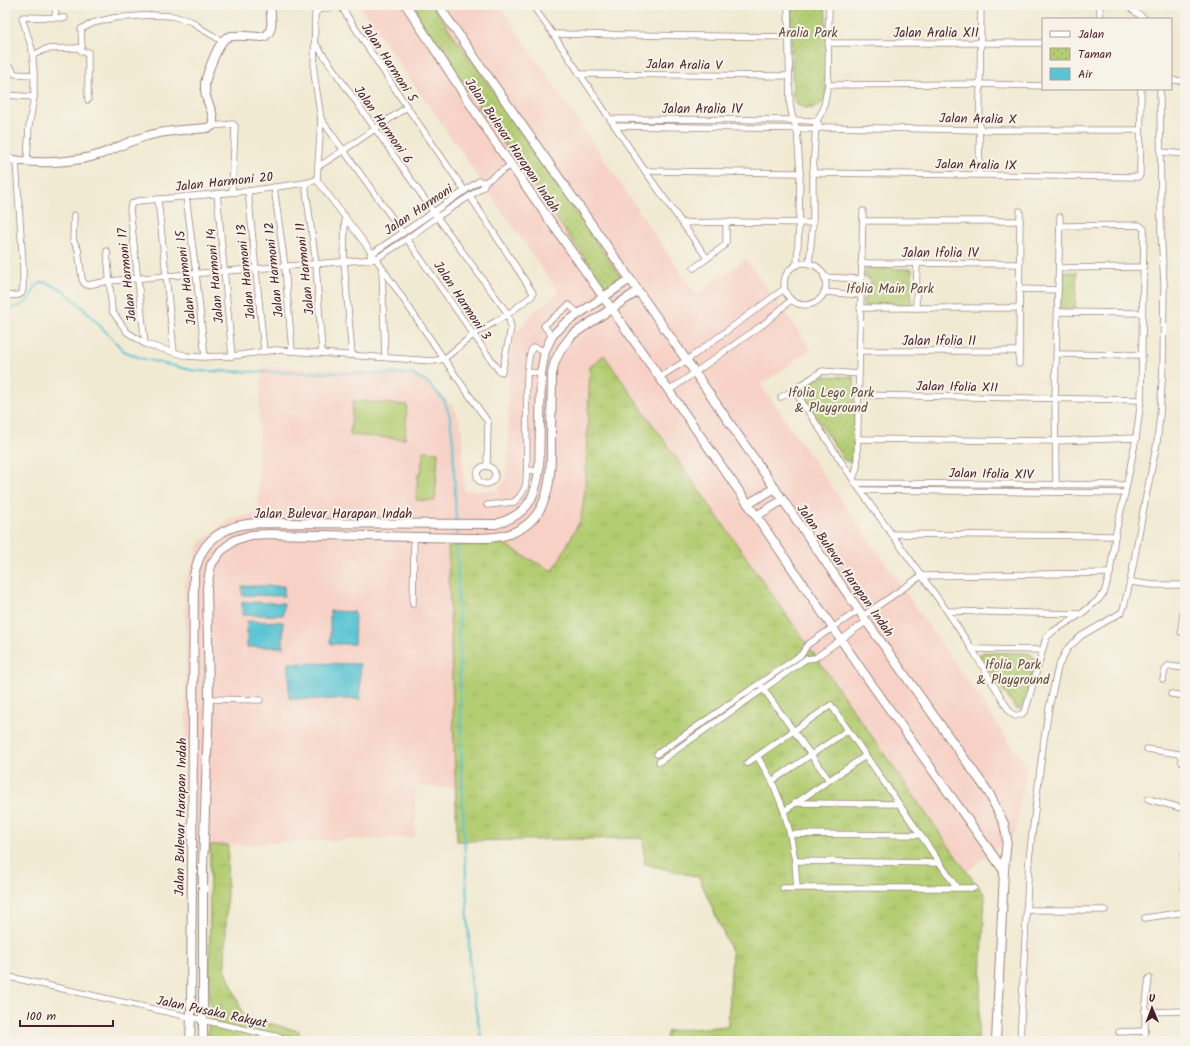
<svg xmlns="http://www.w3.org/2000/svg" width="1190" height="1046" font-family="Kalam,sans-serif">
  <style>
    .built { fill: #f7d1c6 }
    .grass { fill: url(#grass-tufts); stroke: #7e764e }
    .park { fill: url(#park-dots); stroke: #7e764e }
    .pitch { fill: #b3cd72; stroke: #7e764e }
    .water { fill: #59c5d3; stroke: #52727f }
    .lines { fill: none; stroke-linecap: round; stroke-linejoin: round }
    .stream { stroke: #59c5d3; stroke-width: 2 }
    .street-casing { stroke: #9e847f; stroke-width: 7 }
    .secondary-casing { stroke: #9e847f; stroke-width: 10 }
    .primary-casing { stroke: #9e847f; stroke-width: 10 }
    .street { stroke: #fff; stroke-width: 5.5 }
    .secondary { stroke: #fff; stroke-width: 8 }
    .primary { stroke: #fff; stroke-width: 9 }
    .labels { text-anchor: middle; stroke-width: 4; stroke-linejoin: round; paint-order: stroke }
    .park-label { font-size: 13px; fill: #644a3d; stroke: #f7f3e8 }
    .street-label { font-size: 13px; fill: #4a1f2b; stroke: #f7f3e8 }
  </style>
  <defs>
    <pattern id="grass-tufts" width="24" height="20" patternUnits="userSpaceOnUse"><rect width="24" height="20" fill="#b3cd72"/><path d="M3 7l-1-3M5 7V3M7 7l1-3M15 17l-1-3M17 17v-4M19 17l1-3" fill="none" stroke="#9bb063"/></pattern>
    <pattern id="park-dots" width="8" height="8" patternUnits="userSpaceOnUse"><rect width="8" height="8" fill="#b3cd72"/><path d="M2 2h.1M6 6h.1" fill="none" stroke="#9bb063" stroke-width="1.8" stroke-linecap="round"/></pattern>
  </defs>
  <rect width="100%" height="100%" fill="#f7f3e8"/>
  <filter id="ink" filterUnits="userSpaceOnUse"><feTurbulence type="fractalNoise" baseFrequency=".025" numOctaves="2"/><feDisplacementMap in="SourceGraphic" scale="8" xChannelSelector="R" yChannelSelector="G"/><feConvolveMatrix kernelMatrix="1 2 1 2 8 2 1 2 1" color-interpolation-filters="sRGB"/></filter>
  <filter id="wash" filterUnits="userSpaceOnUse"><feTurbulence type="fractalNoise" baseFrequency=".012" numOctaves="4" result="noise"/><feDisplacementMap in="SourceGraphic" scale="16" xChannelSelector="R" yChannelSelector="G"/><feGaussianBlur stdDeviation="0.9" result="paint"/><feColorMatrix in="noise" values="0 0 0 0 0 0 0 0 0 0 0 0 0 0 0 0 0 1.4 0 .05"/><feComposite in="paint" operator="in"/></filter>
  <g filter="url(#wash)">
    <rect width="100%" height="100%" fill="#f1ead3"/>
    <polygon class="built" points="359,5 499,5 696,295 746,259 811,349 761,385 1027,767 1016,832 967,872 604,355 581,519 553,572 527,558 448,546 455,788 416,786 415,837 228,845 187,845 185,585 200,543 228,520 259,513 259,411 262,368 283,367 364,371 421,378 454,407 462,427 464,491 498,490 506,477 508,462 509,361 515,334 535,311 559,293"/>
    <g class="grass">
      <polygon points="604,355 967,872 985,895 978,1041 665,1041 668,1031 728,1026 732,953 699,877 645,864 643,838 457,841 448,546 498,540 527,558 553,571 581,519 585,490 590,367"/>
      <polygon points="210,845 228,845 225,968 244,1017 299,1031 298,1041 207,1041 209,1017"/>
    </g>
    <g class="park">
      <polygon points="410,5 432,5 484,78 621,277 620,280 606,288 521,169"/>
      <path d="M795,5H822L826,12V92C823,109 810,112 796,104L793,96L790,10Z"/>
      <path d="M866,268L912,269L911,307H863V299C871,293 872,288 870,279L865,277Z"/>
      <polygon points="1061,272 1077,272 1075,310 1060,309"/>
      <polygon points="819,376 854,377 855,430 853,460 850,462 844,460 798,390"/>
      <polygon points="984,652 1029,653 1035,658 1035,663 1024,703 1020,709 1016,709 980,657 980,654"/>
    </g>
    <g class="pitch">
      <polygon points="353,401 407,405 405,439 350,435"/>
      <polygon points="423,451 438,452 435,501 416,500 418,473 421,473"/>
    </g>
    <g class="water">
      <polygon points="242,586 284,586 284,596 242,595"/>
      <polygon points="242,602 284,603 283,615 242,615"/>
      <polygon points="330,611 355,612 354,644 330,644"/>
      <polygon points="247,621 283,622 283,647 247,647"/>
      <polygon points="289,663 360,664 360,699 289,699"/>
    </g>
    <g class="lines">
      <g class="stream">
        <polyline points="5,311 19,306 28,301 36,286 43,282 47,283 63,290 83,308 124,351 140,358 195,371 411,374 427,382 444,400 450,417 453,441 456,521"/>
        <polyline points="456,526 457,535"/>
        <polyline points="457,540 462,789 471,985 482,1041"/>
      </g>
    </g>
  </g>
  <g filter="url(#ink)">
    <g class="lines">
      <defs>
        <g id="street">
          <polyline points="532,5 553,34 645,171 707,258"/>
          <polyline points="788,5 790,105 793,120 797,128 800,173 799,223 797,265"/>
          <polyline points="1100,5 1100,19"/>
          <polyline points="1126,5 1145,19"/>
          <polyline points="55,17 56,5"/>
          <polyline points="553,34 789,37"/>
          <polyline points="315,43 437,217 508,314 511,328 502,372 499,371 407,239"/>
          <polyline points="828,43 1043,43"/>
          <polyline points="79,48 82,52 88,52 88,100"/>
          <polyline points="33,55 46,49 76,48 82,47 81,29 93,23 113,18 152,15 172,16 193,22 200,28 222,41"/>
          <polyline points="5,65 11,68 15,74 33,75"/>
          <polyline points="579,74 789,76"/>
          <polyline points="1171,80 1185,81"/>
          <polyline points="828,85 979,84 1043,86"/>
          <polyline points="5,95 34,97"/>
          <polyline points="321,119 403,233"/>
          <polyline points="610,119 793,120 812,121 819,124"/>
          <polyline points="212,126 233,124 235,126"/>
          <polyline points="615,126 816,129 827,127 979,130 1140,130"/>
          <polyline points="1161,152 1185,154"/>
          <polyline points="27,162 29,126 34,97 34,72 32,49 22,18 23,17 65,18"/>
          <path d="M319,166C349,148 377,127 407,107"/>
          <polyline points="645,171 800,173"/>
          <polyline points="813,173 1138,177 1140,175 1141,89"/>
          <polyline points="979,175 981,5"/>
          <polyline points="317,180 321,119 314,73 315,14 318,10 336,6 342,8 407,107 465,191"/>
          <polyline points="317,180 372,253 444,359 488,422 487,466"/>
          <polyline points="305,183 316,264 322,353"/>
          <polyline points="274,187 285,267 292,351"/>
          <polyline points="232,191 235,129"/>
          <polyline points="248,191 264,351"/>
          <polyline points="217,193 232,356"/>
          <polyline points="186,196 196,273 205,357"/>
          <polyline points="158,199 174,352"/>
          <polyline points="74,215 73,240 78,249 82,279 84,283 87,285 109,281 166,276 376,259"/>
          <polyline points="345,216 344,261 352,355"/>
          <polyline points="863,221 1020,221"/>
          <polyline points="683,223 726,222 813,223"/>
          <polyline points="107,251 112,311 127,332 145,344 187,356 200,357 232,356 275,350 433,361 444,359 473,335 508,314 532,296 533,293 470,196"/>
          <polyline points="370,255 479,181 485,182"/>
          <polyline points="376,259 407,239 437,217 470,196 483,187 485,182 511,165"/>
          <polyline points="861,263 1019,264"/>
          <circle cx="805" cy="284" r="21"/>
          <polyline points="809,264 813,223 813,173 816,122 823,110 828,85 829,5"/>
          <polyline points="694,268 724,246 726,242 726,222"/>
          <polyline points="1059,268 1143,267"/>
          <polyline points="382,269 385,357"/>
          <polyline points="824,277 861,279"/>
          <polyline points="1019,289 1058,290"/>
          <polyline points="824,292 861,295"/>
          <polyline points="5,296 19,295 22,293 23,289 23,265 16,161"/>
          <polyline points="860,308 1019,308"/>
          <polyline points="916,308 917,263"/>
          <polyline points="1058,312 1142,313"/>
          <polyline points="552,336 544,326 546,324 569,305 578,313"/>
          <path d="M145,344L130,209C130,204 133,202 138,201L248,191L305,183L317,180"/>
          <polyline points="859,351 1019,351"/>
          <polyline points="1057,354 1142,355"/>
          <polyline points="1019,364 1020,211"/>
          <polyline points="527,372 541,373"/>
          <polyline points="859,374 863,211"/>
          <polyline points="660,377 687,360 784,289"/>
          <polyline points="670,390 765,323 791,300"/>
          <polyline points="794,390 860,490 947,611 972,649 1010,712 1015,716 1022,714 1026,709 1046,638 1052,632 1081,614 1098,600 1104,593 1110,573 1115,536 1125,493 1136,438 1141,400 1144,229 1139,225 1060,226"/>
          <polyline points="859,395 1141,400"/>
          <polyline points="781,397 794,390 822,371 859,374 857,467 853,479"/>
          <polyline points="857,439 1056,441 1136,438"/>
          <circle cx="486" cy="475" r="9"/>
          <polyline points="527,470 539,471"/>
          <polyline points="855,483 1126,485"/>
          <polyline points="1056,485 1055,398 1060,217"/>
          <polyline points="860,490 1125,493"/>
          <path d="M487,505L514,502C519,498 523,492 525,487C531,465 520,355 534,347L545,351"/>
          <polyline points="892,534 1115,536"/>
          <polyline points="1130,582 1154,585 1185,585"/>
          <polyline points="413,604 414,537"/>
          <polyline points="947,611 1081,614"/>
          <polyline points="863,616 921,576 1110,573"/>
          <polyline points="1181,632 1183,611 1185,609"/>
          <polyline points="972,649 1042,650"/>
          <polyline points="1163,679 1165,670 1168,666 1185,668"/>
          <polyline points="762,687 829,780"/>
          <polyline points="1171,694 1185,696"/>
          <polyline points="209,699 260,700"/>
          <polyline points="1147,749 1179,754 1181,756 1182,762 1185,763"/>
          <polyline points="657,754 802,654 807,645 859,610"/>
          <polyline points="757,756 772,781 784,811 790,834 795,861 797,888"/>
          <polyline points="659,762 806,659 815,658 867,621"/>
          <polyline points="747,763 831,705 957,888"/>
          <polyline points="772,781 848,730"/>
          <polyline points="1148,799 1185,809"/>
          <polyline points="795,803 898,804"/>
          <polyline points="784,811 865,756"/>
          <polyline points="790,834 920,835"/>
          <polyline points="795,861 939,863"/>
          <polyline points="783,888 974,888"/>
          <polyline points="1026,910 1105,910"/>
          <polyline points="1145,918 1185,912"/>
          <polyline points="5,976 297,1041"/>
          <polyline points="1145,1012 1185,1011"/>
          <polyline points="1119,1032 1145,1031"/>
          <polyline points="1020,1041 1029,859 1043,746 1049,708 1058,667 1067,649 1081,636 1122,612 1124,606 1130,582 1145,501 1157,443 1160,414 1163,366 1164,285 1161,230 1160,89"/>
          <polyline points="1145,1041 1145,1012 1149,978"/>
        </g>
        <g id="secondary">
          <polyline points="406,5 495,142 748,504 863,672 1004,871"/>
          <polyline points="438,5 658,319 869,625 989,793 1004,824 1007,839 1004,871 996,1041"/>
          <path d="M5,158C32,165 75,163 101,154C117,148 131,140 147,136C166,130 187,130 207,128L212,126C216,115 208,106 206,96C205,92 205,87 205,83C207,74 219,39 228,37C237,34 253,37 263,37C275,33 271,16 270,5"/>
          <polyline points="748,504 775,488"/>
          <polyline points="756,516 783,500"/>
          <path d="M190,1041L191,1017L194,575C199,552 208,537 231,528C238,525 248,524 256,523L496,524C526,515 535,500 539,471L541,373L545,351L552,336L564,324L630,279"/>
          <path d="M203,1041V867L209,699L207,587L211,565L221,551L235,540L251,535L269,534L469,538C482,538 496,539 509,534C553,519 551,474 551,435C551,415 552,394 552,374L555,361L562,348L572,335L638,291"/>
        </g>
        <polyline id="primary" points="1185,855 1185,887"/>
      </defs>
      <use href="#street" class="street-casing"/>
      <use href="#secondary" class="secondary-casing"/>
      <use href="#primary" class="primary-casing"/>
      <use href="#street" class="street"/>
      <use href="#secondary" class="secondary"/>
      <use href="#primary" class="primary"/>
    </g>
  </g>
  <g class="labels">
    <g class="park-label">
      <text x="808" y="37">Aralia Park</text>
      <text x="890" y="293">Ifolia Main Park</text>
      <text x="831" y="397">Ifolia Lego Park<tspan x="831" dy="15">&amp; Playground</tspan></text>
      <text x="1013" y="669">Ifolia Park<tspan x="1013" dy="15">&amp; Playground</tspan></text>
    </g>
    <g class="street-label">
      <text x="936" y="37">Jalan Aralia XII</text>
      <text transform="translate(390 62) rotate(57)" y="5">Jalan Harmoni 5</text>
      <text transform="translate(684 64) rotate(1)" y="5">Jalan Aralia V</text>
      <text x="702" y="113">Jalan Aralia IV</text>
      <text transform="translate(978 118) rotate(1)" y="5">Jalan Aralia X</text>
      <text transform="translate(384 124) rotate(55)" y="5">Jalan Harmoni 6</text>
      <text transform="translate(513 145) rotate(56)" y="5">Jalan Bulevar Harapan Indah</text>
      <text transform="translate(976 164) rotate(1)" y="5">Jalan Aralia IX</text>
      <text transform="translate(224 181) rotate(-6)" y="5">Jalan Harmoni 20</text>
      <text transform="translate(418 209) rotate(-34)" y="5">Jalan Harmoni</text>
      <text x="940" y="257">Jalan Ifolia IV</text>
      <text transform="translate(304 269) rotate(-96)" y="5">Jalan Harmoni 11</text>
      <text transform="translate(273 270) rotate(-96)" y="5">Jalan Harmoni 12</text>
      <text transform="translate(245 272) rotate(-96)" y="5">Jalan Harmoni 13</text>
      <text transform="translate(126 275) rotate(-96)" y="5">Jalan Harmoni 17</text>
      <text transform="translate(214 276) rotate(-95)" y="5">Jalan Harmoni 14</text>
      <text transform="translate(185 278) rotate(-97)" y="5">Jalan Harmoni 15</text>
      <text transform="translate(463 300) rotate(56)" y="5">Jalan Harmoni 3</text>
      <text x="939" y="345">Jalan Ifolia II</text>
      <text transform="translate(957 386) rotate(1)" y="5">Jalan Ifolia XII</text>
      <text transform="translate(991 473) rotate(1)" y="5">Jalan Ifolia XIV</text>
      <text x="333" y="518">Jalan Bulevar Harapan Indah</text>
      <text transform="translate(846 570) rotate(55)" y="5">Jalan Bulevar Harapan Indah</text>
      <text transform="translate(180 817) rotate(-89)" y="5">Jalan Bulevar Harapan Indah</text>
      <text transform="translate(212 1011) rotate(12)" y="5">Jalan Pusaka Rakyat</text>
    </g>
  </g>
  <rect width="1190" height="1046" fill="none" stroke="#f7f3e8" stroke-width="20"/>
  <rect x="1042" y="18" width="130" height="72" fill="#f7f3e8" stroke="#b29e9c"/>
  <rect x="1050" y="31" width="20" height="6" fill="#ffffff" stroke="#b29e9c"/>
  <text x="1078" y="38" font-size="12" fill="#4a1f2b">Jalan</text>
  <rect x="1050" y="48" width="20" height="12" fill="url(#park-dots)" stroke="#b29e9c"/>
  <text x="1078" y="58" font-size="12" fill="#4a1f2b">Taman</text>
  <rect x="1050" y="68" width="20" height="12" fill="#59c5d3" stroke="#b29e9c"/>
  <text x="1078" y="78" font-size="12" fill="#4a1f2b">Air</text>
  <g transform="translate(1152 1008) rotate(359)" stroke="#f7f3e8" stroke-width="3" paint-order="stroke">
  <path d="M0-3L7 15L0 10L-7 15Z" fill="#4a1f2b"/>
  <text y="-6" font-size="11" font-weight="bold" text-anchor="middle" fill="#4a1f2b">U</text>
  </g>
  <path d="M20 1020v6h93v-6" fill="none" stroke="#4a1f2b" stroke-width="2"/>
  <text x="26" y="1020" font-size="12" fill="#4a1f2b" stroke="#f7f3e8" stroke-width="3" paint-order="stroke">100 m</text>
</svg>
